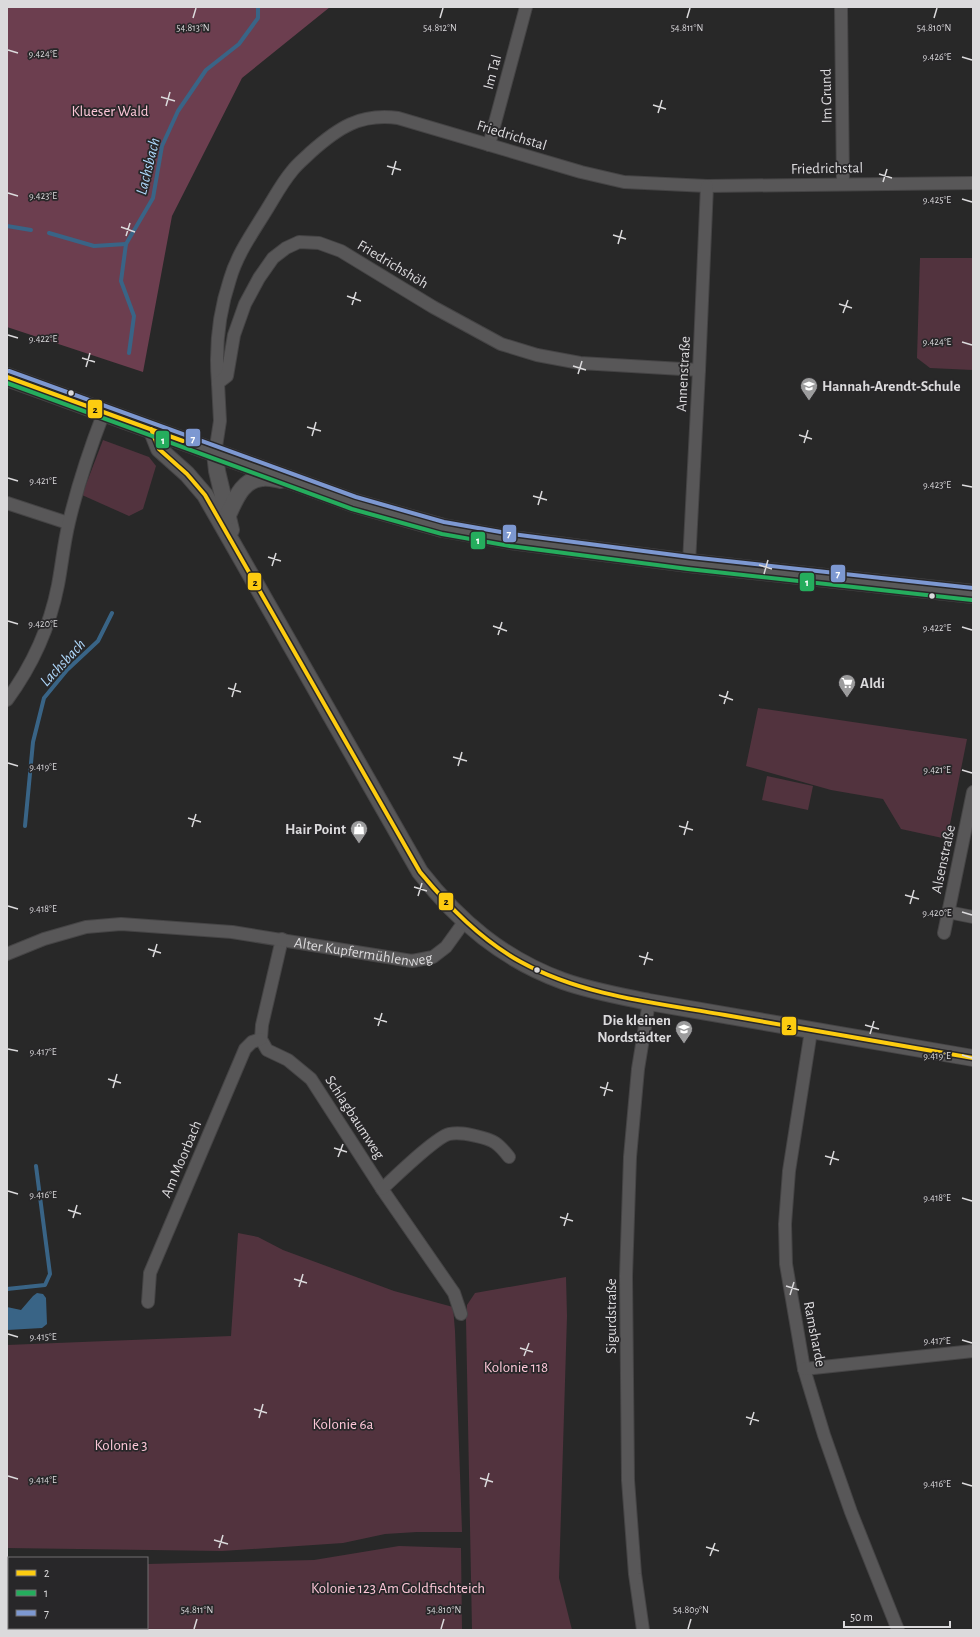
<svg xmlns="http://www.w3.org/2000/svg" width="980" height="1637" font-family="'Alegreya Sans',sans-serif">
  <style>
    .green { fill: #52333e }
    .forest { fill: #6c3e4f }
    .water { fill: #396486 }
    .lines { fill: none; stroke-linecap: round; stroke-linejoin: round }
    .stream { stroke: #396486; stroke-width: 4 }
    .minor-casing { stroke: #454445; stroke-width: 14 }
    .tertiary-casing { stroke: #454445; stroke-width: 18 }
    .secondary-casing { stroke: #454445; stroke-width: 20 }
    .minor { stroke: #585758; stroke-width: 12 }
    .tertiary { stroke: #585758; stroke-width: 16 }
    .secondary { stroke: #595959; stroke-width: 18 }
    .bus-1-casing { stroke: #282729; stroke-width: 7 }
    .bus-2-casing { stroke: #282729; stroke-width: 7 }
    .bus-3-casing { stroke: #282729; stroke-width: 7 }
    .bus-1 { stroke: #fdcc10; stroke-width: 4 }
    .bus-2 { stroke: #25ad5d; stroke-width: 4 }
    .bus-3 { stroke: #7d98d1; stroke-width: 4 }
    .ticks { fill: none; stroke: #dbdadc; stroke-width: 1.5 }
    .bus-dot { fill: #dbdadc; stroke: #282729; stroke-width: 1.5 }
    .labels { text-anchor: middle; stroke-width: 3.5; stroke-linejoin: round; paint-order: stroke }
    .street-label { font-size: 15px; fill: #dbdadc; stroke: #282729 }
    .park-label { font-size: 15px; fill: #fdc7d8; stroke: #282729 }
    .poi-label { font-size: 15px; font-weight: bold; fill: #dbdadc; stroke: #282729; text-anchor: start }
    .water-label { font-size: 16px; font-style: italic; fill: #aed8fb; stroke: #282729 }
    .ticks-label { font-size: 10px; text-anchor: middle; fill: #dbdadc; stroke: #282729; stroke-width: 3.5; stroke-linejoin: round; paint-order: stroke }
    .line-badge { stroke: #282729; stroke-width: 1.5 }
    .badge-label { font-size: 11px; text-anchor: middle; font-weight: bold; fill: #fff }
    .pale-badge-label { font-size: 11px; text-anchor: middle; font-weight: bold; fill: #111 }
  </style>
  <rect width="100%" height="100%" fill="#282828"/>
  <g class="green">
    <polygon points="920,258 973,258 973,370 930,368 917,358"/>
    <polygon points="103,440 149,457 156,466 143,509 129,516 82,495"/>
    <polygon points="758,708 967,739 947,839 901,829 883,799 831,790 746,766"/>
    <polygon points="767,776 813,786 808,810 762,800"/>
    <polygon points="238,1233 258,1237 283,1250 394,1291 453,1307 455,1331 462,1532 417,1532 385,1534 343,1543 222,1551 7,1548 7,1345 231,1336"/>
    <polygon points="566,1277 567,1316 559,1578 572,1630 472,1630 466,1319 467,1305 475,1293"/>
    <polygon points="399,1546 461,1548 462,1630 7,1630 7,1564 9,1564 9,1628 147,1628 147,1564 314,1560"/>
  </g>
  <polygon class="forest" points="7,7 330,7 242,78 172,216 143,372 7,327"/>
  <polygon class="water" points="37,1293 43,1294 46,1298 47,1324 42,1328 7,1330 7,1307 21,1310 33,1296"/>
  <g class="lines">
    <g class="stream">
      <polyline points="7,226 31,230"/>
      <polyline points="49,233 94,246 126,244"/>
      <polyline points="129,353 134,316 121,281 126,244 153,198 162,146 178,111 206,70 239,44 258,18 258,7"/>
      <polyline points="25,826 33,742 44,698 67,670 98,641 112,613"/>
      <polyline points="7,1289 45,1285 50,1274 36,1166"/>
    </g>
    <defs>
      <g id="minor">
        <polyline points="841,7 843,184"/>
        <polyline points="489,145 526,7"/>
        <path d="M218,383C215,348 219,312 230,279C237,255 251,235 264,214C273,200 281,184 292,171C297,164 305,158 311,152C338,128 360,113 398,118L581,172L624,182L707,186L973,183"/>
        <polyline points="215,453 220,421 218,383 227,376 234,335 245,304 259,278 273,258 286,248 299,242 319,243 341,251 433,307 501,344 537,355 580,363 699,370"/>
        <polyline points="7,503 68,523"/>
        <polyline points="689,563 699,370 707,186"/>
        <path d="M7,700C32,666 50,626 58,585C62,564 64,542 69,522C78,484 90,448 104,412"/>
        <polyline points="948,912 973,917"/>
        <polyline points="944,933 973,792"/>
        <polyline points="282,939 262,1025 261,1039 267,1050 288,1060 311,1079 382,1189 454,1293 461,1314"/>
        <path id="s1" d="M7,954L44,939L86,927L121,924L232,932L412,961L433,957L446,947L464,922"/>
        <polyline points="811,1031 789,1171 785,1224 786,1264 804,1369 824,1435 851,1512 898,1630"/>
        <path d="M382,1189C394,1178 436,1137 449,1134C459,1132 467,1134 476,1136C494,1140 498,1143 509,1157"/>
        <polyline points="148,1302 150,1273 245,1049 252,1042 261,1039"/>
        <polyline points="804,1369 973,1351"/>
        <polyline points="643,1630 635,1574 628,1480 626,1276 630,1157 638,1069 649,1002"/>
      </g>
      <g id="tertiary">
        <path d="M151,429L159,449L187,474L205,495L420,872C459,922 503,959 563,981C591,991 620,996 649,1002L973,1058"/>
        <polyline points="215,453 217,471 231,530"/>
        <path d="M227,517C235,501 241,480 262,478C268,477 275,479 281,480"/>
      </g>
      <polyline id="secondary" points="7,377 354,503 443,528 511,540 689,563 973,594"/>
    </defs>
    <use href="#minor" class="minor-casing"/>
    <use href="#tertiary" class="tertiary-casing"/>
    <use href="#secondary" class="secondary-casing"/>
    <use href="#minor" class="minor"/>
    <use href="#tertiary" class="tertiary"/>
    <use href="#secondary" class="secondary"/>
    <defs>
      <g id="bus-1">
        <polyline points="7,377 183,441"/>
        <path d="M151,429L159,449L187,474L205,495L420,872C449,907 481,940 521,962C583,996 657,1003 725,1015C808,1029 890,1044 973,1058"/>
      </g>
      <polyline id="bus-2" points="7,383 352,509 442,534 510,546 688,569 972,600"/>
      <polyline id="bus-3" points="9,371 356,497 444,522 512,534 690,557 973,588"/>
    </defs>
    <use href="#bus-1" class="bus-1-casing"/>
    <use href="#bus-2" class="bus-2-casing"/>
    <use href="#bus-3" class="bus-3-casing"/>
    <use href="#bus-1" class="bus-1"/>
    <use href="#bus-2" class="bus-2"/>
    <use href="#bus-3" class="bus-3"/>
  </g>
  <path class="ticks" d="M193,18L196,8M440,18L443,8M687,18L690,8M934,18L937,8M8,50L18,53M962,57L972,60M161,97L175,101M653,105L666,109M166,106L170,92M658,113L662,100M387,166L401,170M879,174L892,178M392,175L396,161M883,182L887,169M8,193L18,196M962,199L972,202M121,227L135,232M613,235L626,239M126,236L130,223M618,244L622,230M347,296L361,301M839,304L852,308M352,305L356,292M843,313L848,300M8,335L18,338M962,342L972,345M82,358L95,362M573,366L586,370M86,367L90,353M578,374L582,361M307,427L321,431M799,435L812,439M312,436L316,422M804,443L808,430M8,478L18,481M962,485L972,487M533,496L547,500M538,505L542,491M268,557L281,561M759,565L772,569M272,566L276,553M764,574L768,560M8,621L18,624M493,626L507,631M962,627L972,630M498,635L502,622M228,688L241,692M719,695L733,700M232,697L236,683M724,704L728,691M453,757L467,761M8,763L18,766M458,766L462,752M962,770L972,773M188,818L201,822M679,826L693,830M192,827L196,814M684,835L688,821M414,887L427,891M905,895L919,899M418,896L422,883M910,904L914,890M8,906L18,909M962,912L972,915M148,949L161,953M639,956L653,960M153,957L157,944M644,965L648,952M374,1018L387,1022M865,1025L879,1029M378,1026L382,1013M870,1034L874,1021M8,1049L18,1051M962,1055L972,1058M108,1079L121,1083M600,1087L613,1091M113,1088L117,1074M604,1096L608,1082M334,1148L347,1152M825,1156L839,1160M338,1157L343,1144M830,1165L834,1151M8,1191L18,1194M962,1198L972,1201M68,1210L81,1214M560,1217L573,1221M73,1218L77,1205M564,1226L568,1213M294,1279L307,1283M786,1286L799,1290M299,1287L303,1274M790,1295L794,1282M8,1334L18,1337M962,1340L972,1343M520,1348L533,1352M524,1356L529,1343M254,1409L267,1413M746,1417L759,1421M259,1418L263,1404M750,1425L754,1412M8,1476L18,1479M480,1478L493,1482M962,1483L972,1486M485,1487L489,1473M214,1540L228,1544M706,1547L719,1551M219,1548L223,1535M710,1556L715,1543M194,1629L197,1619M441,1629L444,1619M688,1629L691,1619"/>
  <defs>
    <symbol id="school-pin" viewBox="-11 -11 22 30"><path d="M0 17L-7.5 6A9.5 9.5 0 1 1 7.5 6Z" fill="#9c9c9d" stroke="#282729"/><path d="M0-5L7-2L0 1L-7-2ZM-4 1L0 2.5L4 1V4Q0 6-4 4Z" fill="#fff"/></symbol>
    <symbol id="supermarket-pin" viewBox="-11 -11 22 30"><path d="M0 17L-7.5 6A9.5 9.5 0 1 1 7.5 6Z" fill="#9c9c9d" stroke="#282729"/><path d="M-6-5.5h2.5l.6 2H6L4.5 2H-2.5L-4.4-4H-6ZM-1.5 3.2a1.3 1.3 0 1 0 .1 0ZM3 3.2a1.3 1.3 0 1 0 .1 0Z" fill="#fff"/></symbol>
    <symbol id="shop-pin" viewBox="-11 -11 22 30"><path d="M0 17L-7.5 6A9.5 9.5 0 1 1 7.5 6Z" fill="#9c9c9d" stroke="#282729"/><path d="M-5-2.5h2.3a2.7 3.5 0 0 1 5.4 0H5L5.5 6h-11ZM-1.5-2.5h3a1.5 2.3 0 0 0-3 0Z" fill="#fff"/></symbol>
  </defs>
  <g fill-rule="evenodd">
    <use href="#school-pin" x="799" y="376" width="20" height="27"/>
    <use href="#supermarket-pin" x="837" y="673" width="20" height="27"/>
    <use href="#shop-pin" x="349" y="819" width="20" height="27"/>
    <use href="#school-pin" x="674" y="1019" width="20" height="27"/>
  </g>
  <g class="bus-dot">
    <circle cx="71" cy="393" r="3.5"/>
    <circle cx="932" cy="596" r="3.5"/>
    <circle cx="537" cy="970" r="3.5"/>
  </g>
  <g class="labels">
    <g class="street-label">
      <text transform="translate(492 72) rotate(-75)" y="5">Im Tal</text>
      <text transform="translate(826 96) rotate(-91)" y="5">Im Grund</text>
      <text transform="translate(512 135) rotate(17)" y="5">Friedrichstal</text>
      <text transform="translate(827 168) rotate(-1)" y="5">Friedrichstal</text>
      <text transform="translate(393 264) rotate(31)" y="5">Friedrichshöh</text>
      <text transform="translate(683 374) rotate(-87)" y="5">Annenstraße</text>
      <text transform="translate(943 859) rotate(-78)" y="5">Alsenstraße</text>
      <text dy="5" stroke="none"><textPath href="#s1" startOffset="363">Alter Kupfermühlenweg</textPath></text>
      <text transform="translate(355 1117) rotate(57)" y="5">Schlagbaumweg</text>
      <text transform="translate(181 1159) rotate(-67)" y="5">Am Moorbach</text>
      <text transform="translate(611 1316) rotate(-90)" y="5">Sigurdstraße</text>
      <text transform="translate(815 1334) rotate(79)" y="5">Ramsharde</text>
    </g>
    <g class="park-label">
      <text x="110" y="116">Klueser Wald</text>
      <text x="516" y="1372">Kolonie 118</text>
      <text x="343" y="1429">Kolonie 6a</text>
      <text x="121" y="1450">Kolonie 3</text>
      <text x="398" y="1593">Kolonie 123 Am Goldfischteich</text>
    </g>
    <g class="poi-label">
      <text x="822" y="391">Hannah-Arendt-Schule</text>
      <text x="860" y="688">Aldi</text>
      <text x="346" y="834" text-anchor="end">Hair Point</text>
      <text x="671" y="1025" text-anchor="end">Die kleinen<tspan x="671" dy="17">Nordstädter</tspan></text>
    </g>
    <g class="water-label">
      <text transform="translate(147 166) rotate(-76)" y="6">Lachsbach</text>
      <text transform="translate(62 662) rotate(-47)" y="6">Lachsbach</text>
    </g>
  </g>
  <g class="ticks-label">
    <text x="193" y="31">54.813°N</text>
    <text x="440" y="31">54.812°N</text>
    <text x="687" y="31">54.811°N</text>
    <text x="934" y="31">54.810°N</text>
    <text x="43" y="57">9.424°E</text>
    <text x="937" y="60">9.426°E</text>
    <text x="43" y="199">9.423°E</text>
    <text x="937" y="203">9.425°E</text>
    <text x="43" y="342">9.422°E</text>
    <text x="937" y="345">9.424°E</text>
    <text x="43" y="484">9.421°E</text>
    <text x="937" y="488">9.423°E</text>
    <text x="43" y="627">9.420°E</text>
    <text x="937" y="631">9.422°E</text>
    <text x="43" y="770">9.419°E</text>
    <text x="937" y="773">9.421°E</text>
    <text x="43" y="912">9.418°E</text>
    <text x="937" y="916">9.420°E</text>
    <text x="43" y="1055">9.417°E</text>
    <text x="937" y="1059">9.419°E</text>
    <text x="43" y="1198">9.416°E</text>
    <text x="937" y="1201">9.418°E</text>
    <text x="43" y="1340">9.415°E</text>
    <text x="937" y="1344">9.417°E</text>
    <text x="43" y="1483">9.414°E</text>
    <text x="937" y="1487">9.416°E</text>
    <text x="197" y="1613">54.811°N</text>
    <text x="444" y="1613">54.810°N</text>
    <text x="691" y="1613">54.809°N</text>
  </g>
  <g class="line-badge">
    <rect x="87" y="399" width="16" height="20" rx="4" fill="#fdcc10"/>
    <rect x="185" y="428" width="16" height="19" rx="4" fill="#7d98d1"/>
    <rect x="155" y="430" width="15" height="19" rx="4" fill="#25ad5d"/>
    <rect x="502" y="524" width="15" height="19" rx="4" fill="#7d98d1"/>
    <rect x="470" y="531" width="16" height="19" rx="4" fill="#25ad5d"/>
    <rect x="830" y="564" width="16" height="19" rx="4" fill="#7d98d1"/>
    <rect x="247" y="572" width="15" height="19" rx="4" fill="#fdcc10"/>
    <rect x="799" y="572" width="16" height="20" rx="4" fill="#25ad5d"/>
    <rect x="438" y="892" width="16" height="19" rx="4" fill="#fdcc10"/>
    <rect x="781" y="1016" width="16" height="20" rx="4" fill="#fdcc10"/>
  </g>
  <g class="badge-label">
    <text x="193" y="442">7</text>
    <text x="163" y="444">1</text>
    <text x="509" y="537">7</text>
    <text x="478" y="544">1</text>
    <text x="838" y="577">7</text>
    <text x="807" y="586">1</text>
  </g>
  <g class="pale-badge-label">
    <text x="95" y="413">2</text>
    <text x="255" y="586">2</text>
    <text x="446" y="905">2</text>
    <text x="789" y="1030">2</text>
  </g>
  <rect width="980" height="1637" fill="none" stroke="#dbdadc" stroke-width="16"/>
  <rect x="8" y="1557" width="140" height="72" fill="#282729" stroke="#706f71"/>
  <rect x="16" y="1570" width="20" height="6" fill="#fdcc10" stroke="#706f71"/>
  <text x="44" y="1577" font-size="12" fill="#dbdadc">2</text>
  <rect x="16" y="1590" width="20" height="6" fill="#25ad5d" stroke="#706f71"/>
  <text x="44" y="1597" font-size="12" fill="#dbdadc">1</text>
  <rect x="16" y="1610" width="20" height="6" fill="#7d98d1" stroke="#706f71"/>
  <text x="44" y="1617" font-size="12" fill="#dbdadc">7</text>
  <path d="M844 1621v6h106v-6" fill="none" stroke="#dbdadc" stroke-width="2"/>
  <text x="850" y="1621" font-size="12" fill="#dbdadc" stroke="#282729" stroke-width="3" paint-order="stroke">50 m</text>
</svg>
